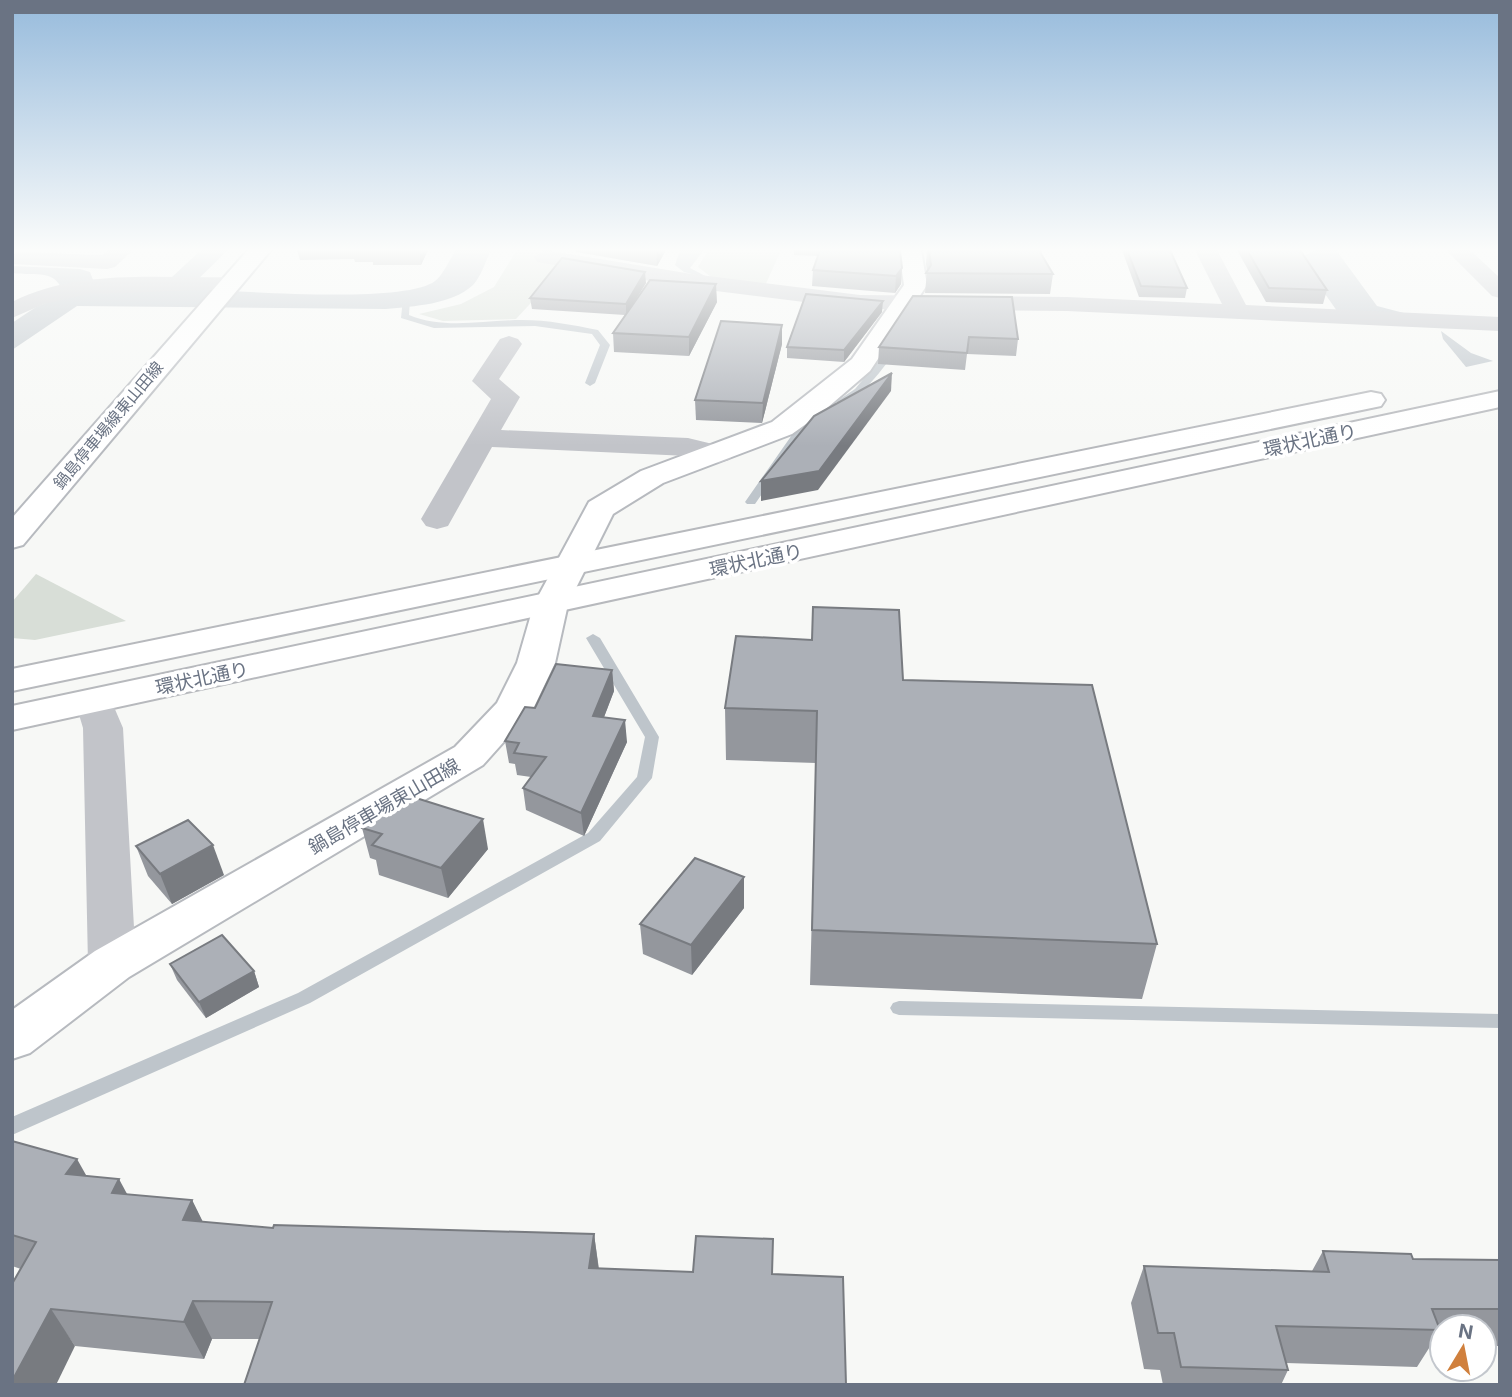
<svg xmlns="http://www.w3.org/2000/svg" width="1512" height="1397" font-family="Inter,'Noto Sans JP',sans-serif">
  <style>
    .green { fill: #d8ded7 }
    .water { fill: #bec5cb }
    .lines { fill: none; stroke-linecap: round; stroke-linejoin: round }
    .stream { fill: #bec5cb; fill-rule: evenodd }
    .secondary-casing { stroke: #b7babf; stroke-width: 4 }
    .trunk-casing { stroke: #b7b9bd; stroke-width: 4 }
    .minor { fill: #c2c4c9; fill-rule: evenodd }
    .secondary { fill: #fff; fill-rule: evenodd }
    .trunk { fill: #fff; fill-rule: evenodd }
    .wall { fill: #94979d }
    .shaded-wall { fill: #787b80 }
    .building { fill: #acb0b7; stroke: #787b80; stroke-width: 2 }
    .labels { text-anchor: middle; stroke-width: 7; stroke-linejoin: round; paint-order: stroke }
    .far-street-label { font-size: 16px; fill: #6a7383; stroke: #fff }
    .street-label { font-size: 19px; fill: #6a7383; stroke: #fff }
  </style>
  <rect width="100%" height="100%" fill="#f7f8f6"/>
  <g class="green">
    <polygon points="517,250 552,250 549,252 568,263 516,319 443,321 419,314 461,304 494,287"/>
    <polygon points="708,250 781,250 765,286 715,280 698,267"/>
    <polygon points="36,574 126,621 35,640 12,638 12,602"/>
  </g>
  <g class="water">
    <path d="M201,250H228L188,289C234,290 404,305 435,281C443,275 450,259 456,250H491C486,260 481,277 473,285C451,305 414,306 386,309L77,306L12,350V323L36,307L65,295C54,267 38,277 12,273V266L80,269L90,272L97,290L157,291Z"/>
    <polygon points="680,250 704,250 690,268 711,279 684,272 675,265"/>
    <polygon points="1315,250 1336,250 1377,306 1423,318 1337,311 1300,258"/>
    <polygon points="1441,331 1471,353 1493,361 1466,367 1443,339"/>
  </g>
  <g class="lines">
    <g class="stream">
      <path d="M403,298L410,300L409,315C445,330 484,320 522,320C548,320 573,325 598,330L610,345L595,383L590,386L585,383L600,345L592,334L535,326L434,328L401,318Z"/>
      <path d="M889,348L897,350C885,365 857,406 837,405V401L855,389Z"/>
      <polygon points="816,418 821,421 820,423 802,436 755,504 747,504 745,502 794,432"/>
      <polygon points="593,634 600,638 659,737 652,778 600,841 310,1003 12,1135 12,1117 298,993 588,833 637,777 645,737 586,638"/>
      <polygon points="899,1001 1500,1014 1500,1028 899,1015 893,1013 890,1008 893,1003"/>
    </g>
    <defs>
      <g id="secondary">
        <polygon points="248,250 271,250 23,545 12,548 12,518"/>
        <polygon points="899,250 921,250 927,285 870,371 820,414 792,434 663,483 613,514 568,604 555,663 533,709 483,765 129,977 30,1053 12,1059 12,1010 95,951 455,747 497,703 517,663 534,604 589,502 641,471 772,422 852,359 904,285"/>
      </g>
      <g id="trunk">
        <polygon points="1500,391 1500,407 12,730 12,706"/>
        <polygon points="1371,392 1381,394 1385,400 1381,406 12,691 12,669"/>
      </g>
    </defs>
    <use href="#secondary" class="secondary-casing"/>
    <use href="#trunk" class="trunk-casing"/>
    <g class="minor">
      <polygon points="108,250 133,250 115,267 107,269 12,264 12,254 20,252 102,255"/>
      <polygon points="545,250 692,274 860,295 1067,297 1222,304 1195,250 1217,250 1246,305 1500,317 1500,331 1067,311 860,309 692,288 537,262 534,257"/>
      <polygon points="1446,250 1470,250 1500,278 1500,298 1492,296"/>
      <path d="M230,277L241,284L238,289L89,294L44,304L12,318V302C79,268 158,279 230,277Z"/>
      <polygon points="509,336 518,339 522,344 499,379 520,397 501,430 688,438 729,448 734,454 729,460 719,463 688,456 492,447 448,526 437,529 426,526 421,519 491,399 472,381 500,339"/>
      <polygon points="94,689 108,693 123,728 136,964 129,977 112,983 95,977 88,964 83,728 75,701 80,693"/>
    </g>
    <use href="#secondary" class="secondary"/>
    <use href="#trunk" class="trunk"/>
  </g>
  <g class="wall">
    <polygon points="297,250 428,250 421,265 373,265 373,262 355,262 354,259 300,260"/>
    <polygon points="575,250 666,250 657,266 576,252"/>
    <polygon points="794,250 900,250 901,284 895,293 812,286 813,270 818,256 794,255"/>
    <polygon points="927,250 1042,250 1041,254 1053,274 1050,294 925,293 927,271 926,264"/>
    <polygon points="1122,250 1170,250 1187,288 1185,298 1139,297"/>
    <polygon points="1237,250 1300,250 1327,290 1323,304 1266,302"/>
    <polygon points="646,283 633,304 717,302 689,356 614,352 613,333 625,315 532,309 530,298"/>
    <polygon points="913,296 1018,339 1016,356 967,354 965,370 878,364 879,347"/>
    <polygon points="882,312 844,362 787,358 787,347"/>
    <polygon points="782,325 782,344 762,423 696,420 695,400"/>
    <polygon points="612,670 614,691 604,717 627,742 584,836 526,810 523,788 531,777 517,775 515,764 509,763 505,741 535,708"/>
    <polygon points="903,680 1157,944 1142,999 810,985 816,763 726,760 725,708"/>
    <polygon points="362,828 488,849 448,898 379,875 376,860 370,858"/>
    <polygon points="136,846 224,875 172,904 148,876"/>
    <polygon points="744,908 692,975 643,954 640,924"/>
    <polygon points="170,964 254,971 259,987 206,1018 177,980"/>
    <polygon points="12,1141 128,1195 192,1200 203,1222 273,1228 594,1234 599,1269 772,1274 260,1339 212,1339 204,1359 75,1346 21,1269 12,1266"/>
    <polygon points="1323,1251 1413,1259 1500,1260 1500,1346 1484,1346 1484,1327 1442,1327 1442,1346 1431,1345 1417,1367 1286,1363 1288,1370 1281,1385 1163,1385 1160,1370 1144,1369 1131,1303 1144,1266 1312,1271"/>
  </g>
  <g class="shaded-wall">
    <polygon points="419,250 428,250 421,265"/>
    <polygon points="656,250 666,250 657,266"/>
    <polygon points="902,268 901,284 895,293 896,276"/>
    <polygon points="645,272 646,283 626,315 626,304"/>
    <polygon points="716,284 717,302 689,356 689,337"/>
    <polygon points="883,301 882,312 844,362 844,350"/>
    <polygon points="782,325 782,344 762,423 763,403"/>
    <polygon points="892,373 891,391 818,490 761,501 761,481"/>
    <polygon points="612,670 614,691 596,738 593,716"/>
    <polygon points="625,720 627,742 584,836 581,813"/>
    <polygon points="483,819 488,849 448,898 441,868"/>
    <polygon points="213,845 224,875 172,904 160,874"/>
    <polygon points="744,877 744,908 692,975 691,945"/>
    <polygon points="254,971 259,987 206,1018 199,1002"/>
    <polygon points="77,1159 99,1198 66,1174"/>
    <polygon points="119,1179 140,1218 112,1193"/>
    <polygon points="192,1200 211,1239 183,1220"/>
    <polygon points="594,1234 599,1272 589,1268"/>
    <polygon points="193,1301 212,1339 204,1359 184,1322"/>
    <polygon points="51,1309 75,1346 56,1385 12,1385 12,1381"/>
  </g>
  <g class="building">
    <polygon points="820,250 900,250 902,268 896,276 813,270"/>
    <polygon points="929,250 1040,250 1040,252 1053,274 926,273 931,265"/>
    <polygon points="1127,250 1170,250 1187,288 1141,286"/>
    <polygon points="1247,250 1300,250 1327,290 1269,288"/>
    <polygon points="562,258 645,272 626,304 530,298"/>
    <polygon points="650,280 716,284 689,337 613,333"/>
    <polygon points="806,294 883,301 844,350 787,347"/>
    <polygon points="913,296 1012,297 1018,339 969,337 967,353 879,347"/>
    <polygon points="721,321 782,325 763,403 695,400"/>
    <polygon points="892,373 819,471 761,481 814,416"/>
    <polygon points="813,607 899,610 903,680 1092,685 1157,944 812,930 817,711 725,708 736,636 812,640"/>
    <polygon points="556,664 612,670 593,716 625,720 581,813 523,788 546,757 514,753 519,743 505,741 525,707 535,708"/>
    <polygon points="397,792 483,819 441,868 372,845 382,834 362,828"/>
    <polygon points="188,820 213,845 160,874 136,846"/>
    <polygon points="695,858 744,877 691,945 640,924"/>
    <polygon points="222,935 254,971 199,1002 170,964"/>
    <polygon points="12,1141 77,1159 66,1174 119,1179 112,1193 192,1200 183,1220 273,1228 274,1225 594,1234 589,1268 693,1272 696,1236 773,1239 772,1274 843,1277 846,1385 244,1385 272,1302 193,1301 184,1322 51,1309 12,1381 12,1284 36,1242 12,1235"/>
    <polygon points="1323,1251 1411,1254 1413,1259 1500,1260 1500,1309 1432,1309 1440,1330 1276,1326 1288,1370 1181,1367 1174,1333 1158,1333 1144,1266 1329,1272"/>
  </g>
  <linearGradient id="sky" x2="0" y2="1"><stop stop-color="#97bbdc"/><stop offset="0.56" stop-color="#fbfcfb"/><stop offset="1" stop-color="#fbfcfb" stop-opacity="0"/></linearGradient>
  <rect width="1512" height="446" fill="url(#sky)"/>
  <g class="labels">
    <g class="far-street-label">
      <text transform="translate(108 425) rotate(-50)" y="6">鍋島停車場線東山田線</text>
    </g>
    <g class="street-label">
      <text transform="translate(1310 440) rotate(-12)" y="7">環状北通り</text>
      <text transform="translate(756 560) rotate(-12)" y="7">環状北通り</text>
      <text transform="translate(202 678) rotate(-12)" y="7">環状北通り</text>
      <text transform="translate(384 806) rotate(-30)" y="7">鍋島停車場東山田線</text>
    </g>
  </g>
  <rect width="1512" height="1397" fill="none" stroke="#6a7383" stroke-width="28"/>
  <g transform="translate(1463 1348) rotate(10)"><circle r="33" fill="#ffffff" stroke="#c3c7cd" stroke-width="2"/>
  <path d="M0-5L12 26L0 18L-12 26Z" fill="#d0803d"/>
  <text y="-10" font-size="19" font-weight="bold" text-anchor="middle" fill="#6a7383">N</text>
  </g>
</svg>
